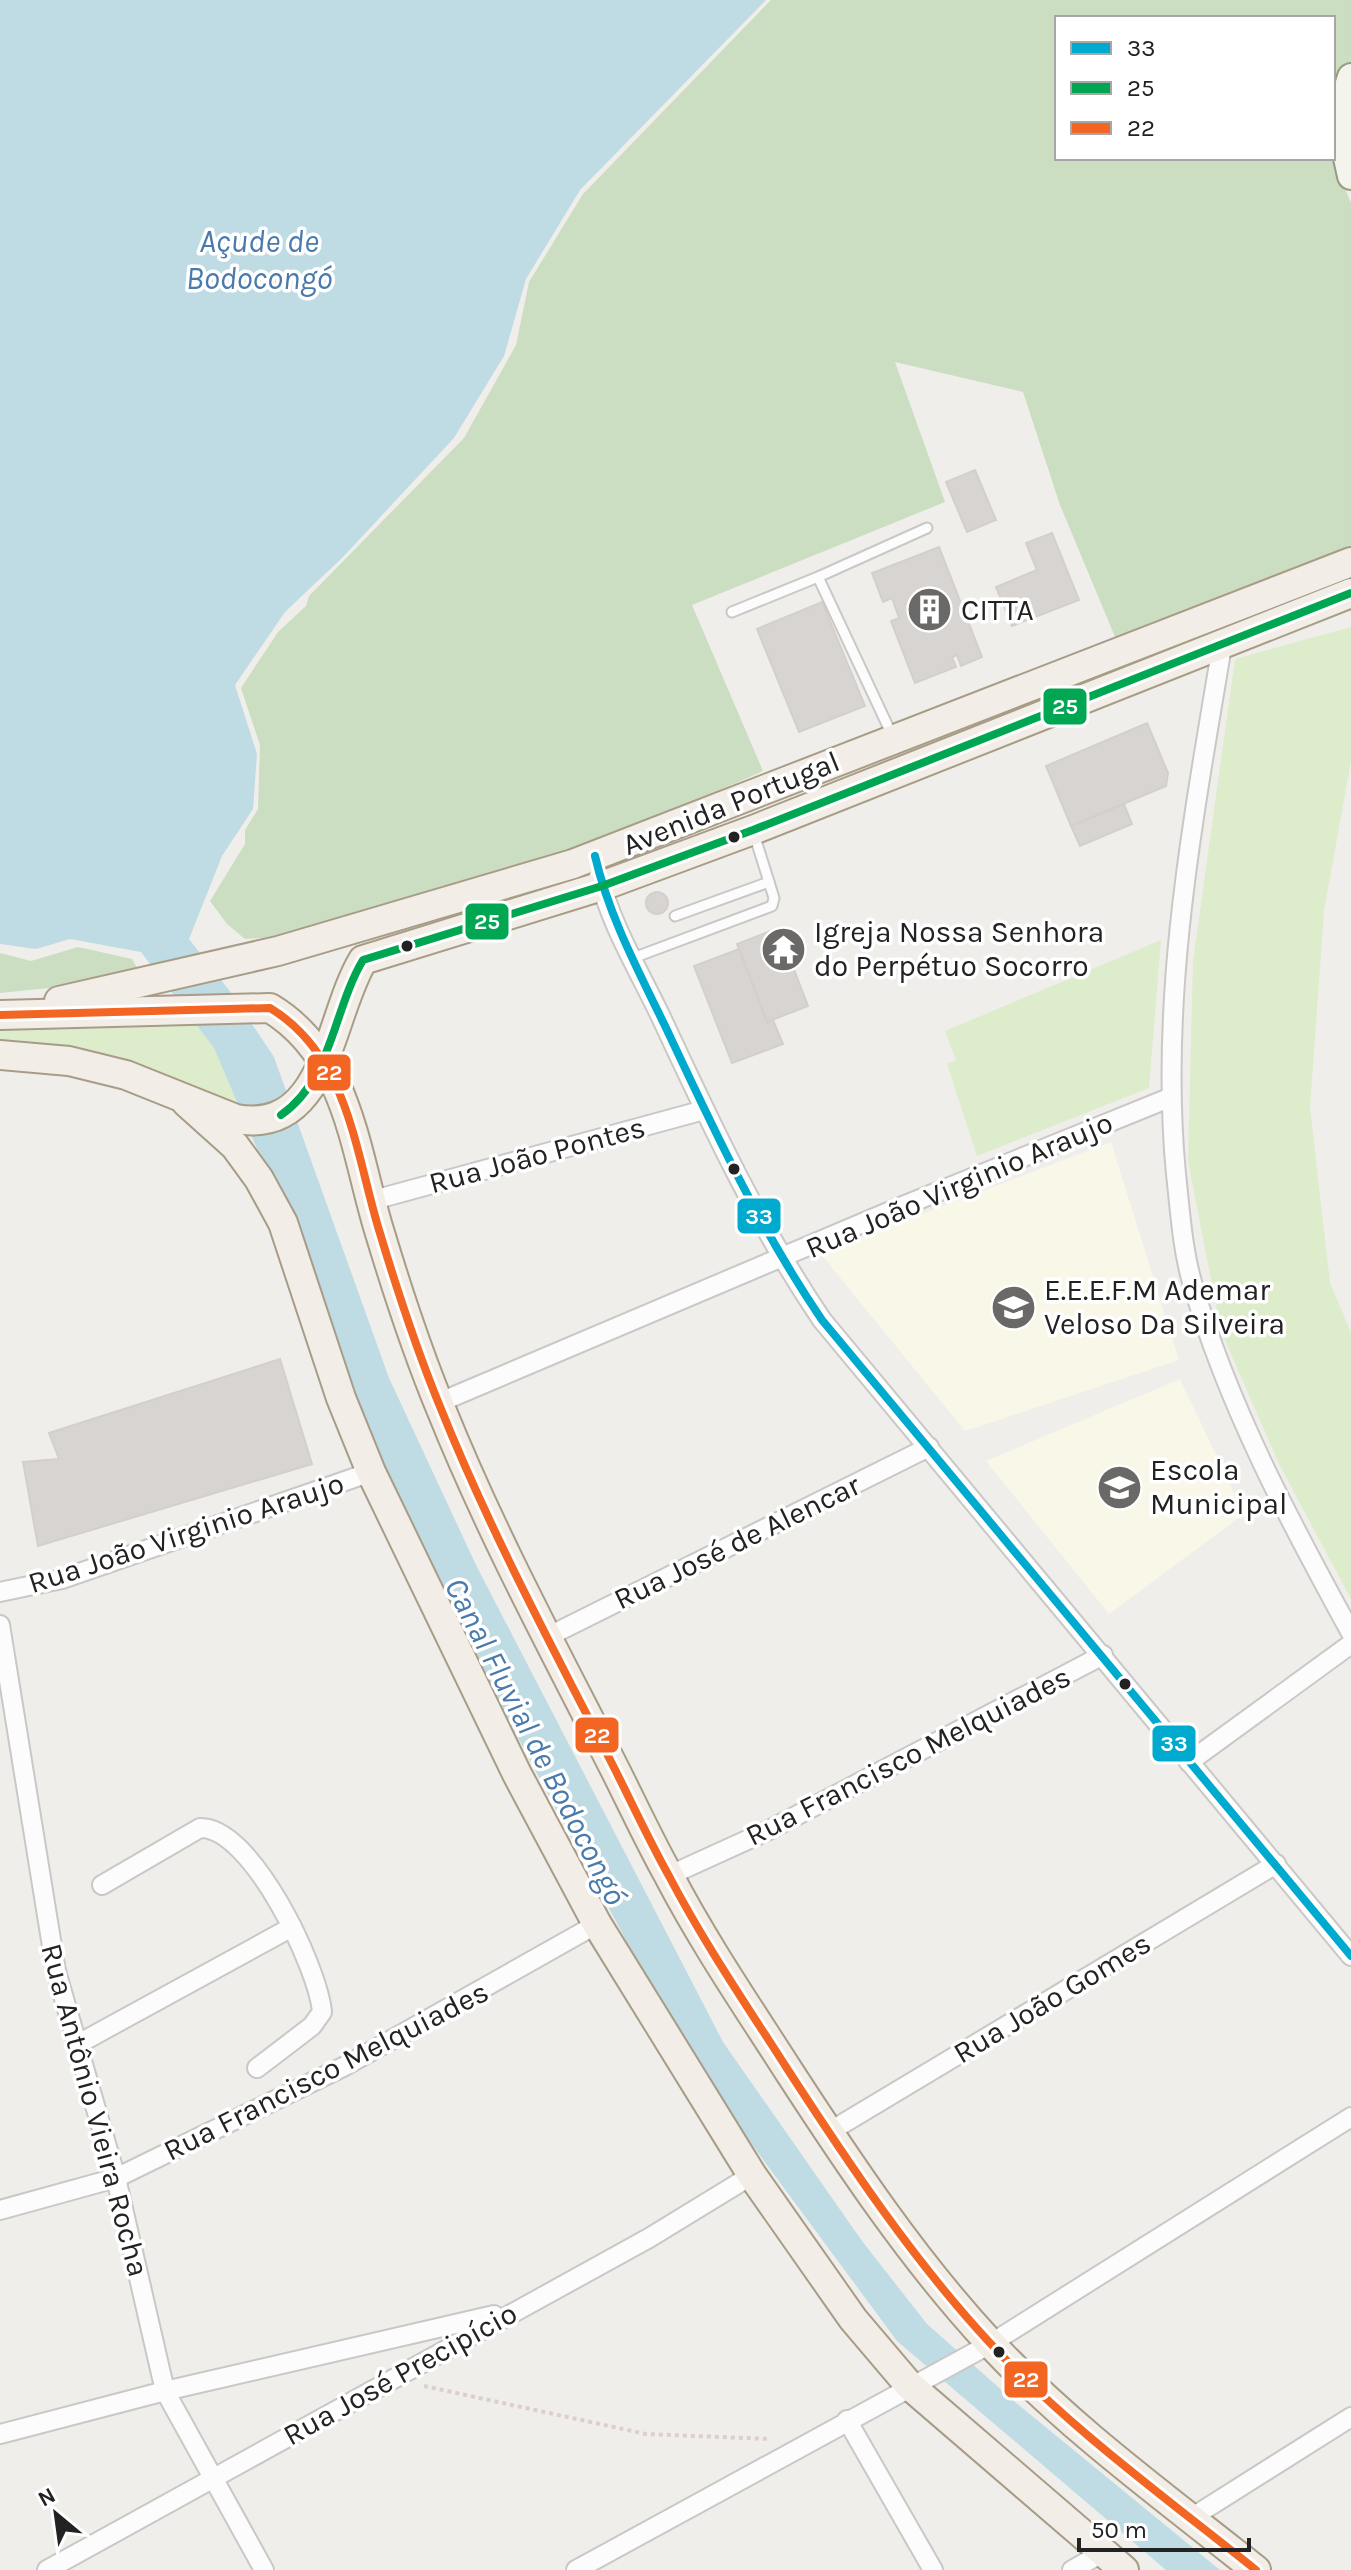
<svg xmlns="http://www.w3.org/2000/svg" width="1351" height="2570" font-family="Karla,sans-serif">
  <style>
    .education { fill: #f8f7e8 }
    .grass { fill: #ddeccb }
    .forest { fill: #cbdec1 }
    .water { fill: #bfdbe3 }
    .building { fill: #d7d4d2; stroke: #d3d0cc; stroke-width: 2 }
    .lines { fill: none; stroke-linecap: round; stroke-linejoin: round }
    .lane-casing { stroke: #c9c8c7; stroke-width: 13 }
    .street-casing { stroke: #c9c8c7; stroke-width: 22 }
    .secondary-casing { stroke: #999a82; stroke-width: 30 }
    .primary-casing { stroke: #a79c86; stroke-width: 32 }
    .path { stroke: #dccecd; stroke-width: 4; stroke-dasharray: 4 4; stroke-linecap: butt }
    .lane { stroke: #fdfcfc; stroke-width: 9 }
    .street { stroke: #fdfcfc; stroke-width: 18 }
    .secondary { stroke: #f4f4ed; stroke-width: 26 }
    .primary { stroke: #f3ede7; stroke-width: 28 }
    .bus-1-casing { stroke: #fff; stroke-width: 14 }
    .bus-2-casing { stroke: #fff; stroke-width: 14 }
    .bus-3-casing { stroke: #fff; stroke-width: 14 }
    .bus-1 { stroke: #00a9ce; stroke-width: 8 }
    .bus-2 { stroke: #00a651; stroke-width: 8 }
    .bus-3 { stroke: #f26522; stroke-width: 8 }
    .bus-dot { fill: #222; stroke: #fff; stroke-width: 3 }
    .labels { text-anchor: middle; stroke-width: 7; stroke-linejoin: round; paint-order: stroke }
    .poi-label { font-size: 30px; fill: #222; stroke: #fff; text-anchor: start }
    .street-label { font-size: 30px; fill: #222; stroke: #fff }
    .water-label { font-size: 32px; font-style: italic; fill: #4a7aab; stroke: #fff }
    .line-badge { stroke: #fff; stroke-width: 3 }
    .badge-label { font-size: 22px; text-anchor: middle; font-weight: bold; fill: #fff }
  </style>
  <rect width="100%" height="100%" fill="#f0eeeb"/>
  <g class="education">
    <polygon points="1111,1142 1179,1360 965,1431 820,1253"/>
    <polygon points="1180,1379 1244,1514 1109,1614 986,1461"/>
  </g>
  <g class="grass">
    <polygon points="1351,627 1351,761 1324,911 1310,1107 1330,1283 1351,1333 1351,1599 1279,1464 1221,1331 1188,1161 1193,961 1235,659"/>
    <polygon points="1161,940 1149,1088 977,1156 947,1064 956,1060 945,1031"/>
    <polygon points="192,1019 214,1048 239,1107 0,1045 0,1021"/>
  </g>
  <g class="forest">
    <polygon points="771,0 1351,0 1351,67 1333,112 1333,18 1057,18 1057,158 1333,158 1333,130 1341,179 1351,203 1351,547 1118,644 1060,505 1023,392 895,362 945,502 692,605 763,771 614,837 279,937 245,939 227,924 210,901 245,844 245,830 258,809 260,745 241,688 278,632 306,606 309,596 464,438 516,345 529,282 583,194"/>
    <polygon points="78,947 132,959 139,971 59,987 0,993 0,953 31,961"/>
  </g>
  <polygon class="water" points="0,0 766,0 580,190 526,279 504,356 454,438 343,557 285,612 235,685 257,754 253,809 222,856 189,939 232,994 274,1057 389,1378 476,1565 723,2042 862,2241 927,2324 1014,2401 1220,2570 1166,2570 897,2341 691,2062 431,1575 347,1391 265,1168 214,1048 141,952 70,939 36,949 0,944"/>
  <g class="building">
    <polygon points="975,470 996,520 967,532 946,482"/>
    <polygon points="1052,533 1079,600 1012,626 996,587 1037,570 1026,543"/>
    <polygon points="939,547 982,657 961,666 957,655 952,657 956,667 915,683 891,621 899,618 892,598 883,602 872,573"/>
    <polygon points="822,602 865,706 799,732 757,629"/>
    <polygon points="1147,723 1168,773 1166,786 1071,826 1046,766"/>
    <polygon points="1124,804 1132,824 1080,846 1071,826"/>
    <circle cx="657" cy="903" r="11"/>
    <polygon points="778,928 808,1006 767,1022 737,944"/>
    <polygon points="739,949 767,1022 773,1020 783,1044 732,1063 694,966"/>
    <polygon points="280,1359 312,1464 38,1546 23,1462 59,1459 49,1433"/>
  </g>
  <g class="lines">
    <defs>
      <g id="lane">
        <polyline points="732,612 818,577"/>
        <polyline points="892,735 818,577 927,528"/>
        <polyline points="675,916 769,882"/>
        <polyline points="633,958 772,906 774,898 754,834"/>
      </g>
      <g id="street">
        <path d="M1222,646C1193,820 1159,997 1176,1174C1180,1209 1182,1247 1192,1282C1228,1406 1289,1520 1351,1633"/>
        <path d="M599,876C610,923 639,971 660,1015C709,1120 757,1224 822,1320L1351,1956"/>
        <polyline points="370,1201 704,1110"/>
        <polyline points="438,1403 893,1210 1169,1098"/>
        <polyline points="0,1592 62,1579 371,1472"/>
        <polyline points="0,1625 56,1971 116,2178 165,2391 264,2570"/>
        <polyline points="545,1638 929,1447"/>
        <polyline points="1189,1762 1351,1644"/>
        <polyline points="668,1876 767,1831 1103,1655"/>
        <path d="M102,1885L200,1828C251,1826 318,1967 322,2012L312,2026L257,2068"/>
        <polyline points="78,2044 292,1927"/>
        <polyline points="829,2132 1276,1864"/>
        <polyline points="0,2210 116,2178 345,2066 597,1924"/>
        <polyline points="847,2420 933,2570"/>
        <polyline points="0,2434 165,2391 494,2315"/>
        <polyline points="1191,2518 1351,2417"/>
        <polyline points="47,2570 649,2238 752,2175"/>
        <polyline points="576,2570 990,2344 1351,2117"/>
        <polyline points="1072,2570 1102,2553"/>
      </g>
      <polyline id="secondary" points="1351,77 1338,117 1351,176"/>
      <g id="primary">
        <polyline points="59,1001 278,951 573,864 1351,562"/>
        <path d="M0,1015L270,1008C348,1055 355,1151 379,1230C397,1290 417,1351 441,1409C488,1526 547,1637 605,1750C627,1792 646,1835 669,1876C704,1943 747,2006 788,2070C849,2164 913,2260 990,2343C1069,2428 1166,2498 1256,2570"/>
        <path d="M0,1055L69,1061L126,1075L236,1119C327,1135 328,1018 363,960L602,886L753,830L1351,593"/>
        <polyline points="186,1102 235,1146 259,1179 283,1223 341,1398 371,1472 517,1774 597,1924 752,2175 853,2319 909,2385 1124,2570"/>
      </g>
    </defs>
    <use href="#lane" class="lane-casing"/>
    <use href="#street" class="street-casing"/>
    <use href="#secondary" class="secondary-casing"/>
    <use href="#primary" class="primary-casing"/>
    <polyline class="path" points="424,2386 646,2434 770,2439"/>
    <use href="#lane" class="lane"/>
    <use href="#street" class="street"/>
    <use href="#secondary" class="secondary"/>
    <use href="#primary" class="primary"/>
    <defs>
      <path id="bus-1" d="M595,856C609,917 640,974 667,1030C714,1130 760,1229 822,1320L1351,1956"/>
      <path id="bus-2" d="M281,1115C332,1080 333,1010 363,960L602,886L753,830L1351,593"/>
      <path id="bus-3" d="M0,1015L270,1008C348,1055 355,1151 379,1230C397,1290 417,1351 441,1409C488,1526 547,1637 605,1750C627,1792 646,1835 669,1876C704,1943 747,2006 788,2070C849,2164 913,2260 990,2343C1069,2428 1166,2498 1256,2570"/>
    </defs>
    <use href="#bus-1" class="bus-1-casing"/>
    <use href="#bus-2" class="bus-2-casing"/>
    <use href="#bus-3" class="bus-3-casing"/>
    <use href="#bus-1" class="bus-1"/>
    <use href="#bus-2" class="bus-2"/>
    <use href="#bus-3" class="bus-3"/>
  </g>
  <defs>
    <symbol id="building-disc" viewBox="-11 -11 22 22"><circle r="9.5" fill="#6a6968" stroke="#fff"/><path d="M-4-6H4V6H1V3H-1V6H-4ZM-2.5-4.3h1.7v1.8h-1.7ZM.8-4.3h1.7v1.8H.8ZM-2.5-1h1.7V.8h-1.7ZM.8-1h1.7V.8H.8Z" fill="#fff"/></symbol>
    <symbol id="temple-disc" viewBox="-11 -11 22 22"><circle r="9.5" fill="#6a6968" stroke="#fff"/><path d="M0-6L5-2H3V0L6.5 2.5H4V6H1.5V3h-3V6H-4V2.5H-6.5L-3 0V-2H-5Z" fill="#fff"/></symbol>
    <symbol id="school-disc" viewBox="-11 -11 22 22"><circle r="9.5" fill="#6a6968" stroke="#fff"/><path d="M0-5L7-2L0 1L-7-2ZM-4 1L0 2.5L4 1V4Q0 6-4 4Z" fill="#fff"/></symbol>
  </defs>
  <g fill-rule="evenodd">
    <use href="#building-disc" x="904" y="584" width="51" height="51"/>
    <use href="#temple-disc" x="758" y="924" width="51" height="51"/>
    <use href="#school-disc" x="988" y="1282" width="51" height="51"/>
    <use href="#school-disc" x="1094" y="1462" width="51" height="51"/>
  </g>
  <g class="bus-dot">
    <circle cx="734" cy="837" r="7"/>
    <circle cx="407" cy="946" r="7"/>
    <circle cx="734" cy="1169" r="7"/>
    <circle cx="1125" cy="1684" r="7"/>
    <circle cx="999" cy="2352" r="7"/>
  </g>
  <g class="labels">
    <g class="poi-label">
      <text x="961" y="620">CITTA</text>
      <text x="814" y="942">Igreja Nossa Senhora<tspan x="814" dy="34">do Perpétuo Socorro</tspan></text>
      <text x="1044" y="1300">E.E.E.F.M Ademar<tspan x="1044" dy="34">Veloso Da Silveira</tspan></text>
      <text x="1150" y="1480">Escola<tspan x="1150" dy="34">Municipal</tspan></text>
    </g>
    <g class="street-label">
      <text transform="translate(731 803) rotate(-22)" y="10">Avenida Portugal</text>
      <text transform="translate(537 1155) rotate(-15)" y="10">Rua João Pontes</text>
      <text transform="translate(959 1185) rotate(-23)" y="10">Rua João Virginio Araujo</text>
      <text transform="translate(186 1533) rotate(-18)" y="10">Rua João Virginio Araujo</text>
      <text transform="translate(737 1542) rotate(-26)" y="10">Rua José de Alencar</text>
      <text transform="translate(908 1756) rotate(-27)" y="10">Rua Francisco Melquiades</text>
      <text transform="translate(1052 1998) rotate(-31)" y="10">Rua João Gomes</text>
      <text transform="translate(326 2071) rotate(-27)" y="10">Rua Francisco Melquiades</text>
      <text transform="translate(95 2110) rotate(75)" y="10">Rua Antônio Vieira Rocha</text>
      <text transform="translate(400 2374) rotate(-29)" y="10">Rua José Precipício</text>
    </g>
    <g class="water-label">
      <text x="259" y="252">Açude de<tspan x="259" dy="37">Bodocongó</tspan></text>
      <text transform="translate(536 1741) rotate(63)" y="11">Canal Fluvial de Bodocongó</text>
    </g>
  </g>
  <g class="line-badge">
    <rect x="1042" y="687" width="46" height="39" rx="8" fill="#00a651"/>
    <rect x="464" y="902" width="46" height="39" rx="8" fill="#00a651"/>
    <rect x="306" y="1053" width="46" height="39" rx="8" fill="#f26522"/>
    <rect x="736" y="1197" width="46" height="38" rx="8" fill="#00a9ce"/>
    <rect x="574" y="1716" width="46" height="38" rx="8" fill="#f26522"/>
    <rect x="1151" y="1724" width="46" height="39" rx="8" fill="#00a9ce"/>
    <rect x="1003" y="2360" width="46" height="39" rx="8" fill="#f26522"/>
  </g>
  <g class="badge-label">
    <text x="1065" y="714">25</text>
    <text x="487" y="929">25</text>
    <text x="329" y="1080">22</text>
    <text x="759" y="1224">33</text>
    <text x="597" y="1743">22</text>
    <text x="1174" y="1751">33</text>
    <text x="1026" y="2387">22</text>
  </g>
  <rect x="1055" y="16" width="280" height="144" fill="#ffffff" stroke="#a7a7a7" stroke-width="2"/>
  <rect x="1071" y="42" width="40" height="12" fill="#00a9ce" stroke="#a7a7a7" stroke-width="2"/>
  <text x="1127" y="56" font-size="24" fill="#222222">33</text>
  <rect x="1071" y="82" width="40" height="12" fill="#00a651" stroke="#a7a7a7" stroke-width="2"/>
  <text x="1127" y="96" font-size="24" fill="#222222">25</text>
  <rect x="1071" y="122" width="40" height="12" fill="#f26522" stroke="#a7a7a7" stroke-width="2"/>
  <text x="1127" y="136" font-size="24" fill="#222222">22</text>
  <g transform="translate(56 2514) rotate(331)" stroke="#ffffff" stroke-width="6" paint-order="stroke">
  <path d="M0-6L14 30L0 20L-14 30Z" fill="#222222"/>
  <text y="-12" font-size="22" font-weight="bold" text-anchor="middle" fill="#222222">N</text>
  </g>
  <path d="M1079 2538v12h170v-12" fill="none" stroke="#222222" stroke-width="4"/>
  <text x="1091" y="2538" font-size="24" fill="#222222" stroke="#ffffff" stroke-width="6" paint-order="stroke">50 m</text>
</svg>
